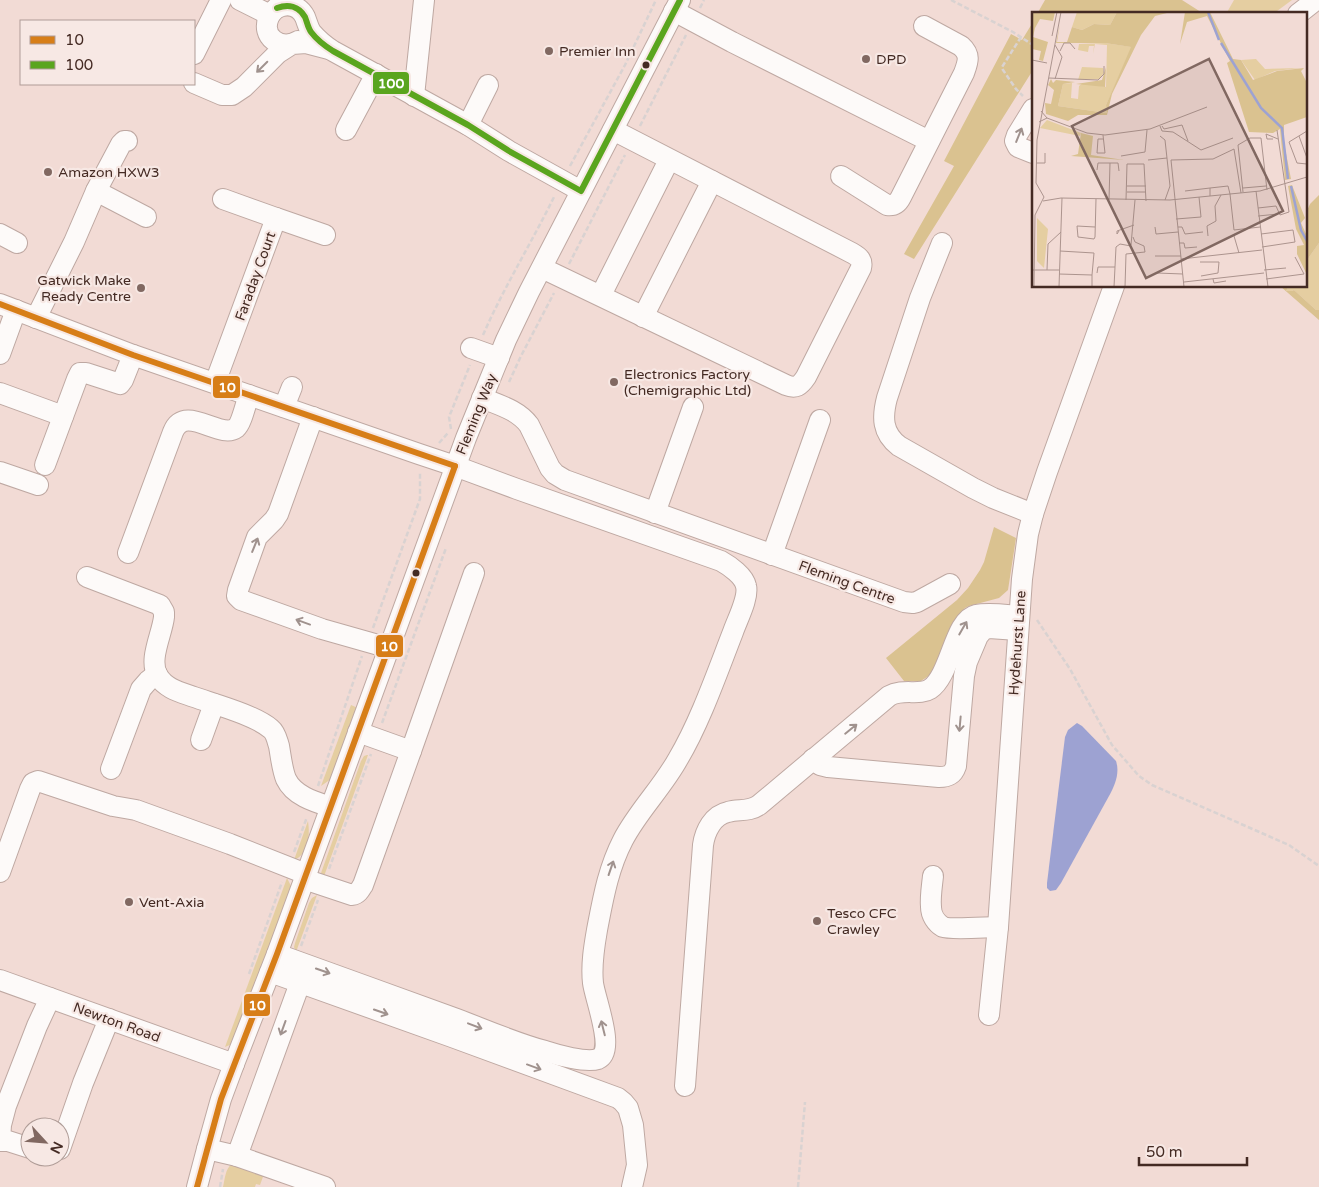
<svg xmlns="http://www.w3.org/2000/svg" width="1319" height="1187" font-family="'Varela Round',sans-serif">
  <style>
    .green { fill: #e5cea1 }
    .forest { fill: #dac290 }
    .water { fill: #9da2d2 }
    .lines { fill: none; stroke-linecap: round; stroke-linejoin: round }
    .minor-casing { stroke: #bea8a2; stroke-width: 22 }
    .path { stroke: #d9d2d1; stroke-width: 2.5; stroke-dasharray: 5 2.5; stroke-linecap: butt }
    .minor { stroke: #fdfaf9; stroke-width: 20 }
    .bus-1-casing { stroke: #f7e8e4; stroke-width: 10 }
    .bus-2-casing { stroke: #f7e8e4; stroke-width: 10 }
    .bus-1 { stroke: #d77e18; stroke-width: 6 }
    .bus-2 { stroke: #5aa51e; stroke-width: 6 }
    .oneway { stroke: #a0928e }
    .poi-dot { fill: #816861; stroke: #f7e8e4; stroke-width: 2 }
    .bus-dot { fill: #442a23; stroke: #f7e8e4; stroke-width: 2 }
    .labels { text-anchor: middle; stroke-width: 4.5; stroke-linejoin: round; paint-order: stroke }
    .poi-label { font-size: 14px; fill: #442a23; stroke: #f7e8e4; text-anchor: start }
    .street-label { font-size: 14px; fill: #442a23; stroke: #f7e8e4 }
    .inset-river { fill: none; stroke: #9da2d2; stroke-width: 2.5 }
    .inset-road { fill: none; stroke: #ac948e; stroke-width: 1 }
    .view { fill: #816861; fill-opacity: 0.15; stroke: #816861; stroke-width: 2.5 }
    .inset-edge { fill: none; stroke: #442a23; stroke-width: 2.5 }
    .line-badge { stroke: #f7e8e4; stroke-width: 2 }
    .badge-label { font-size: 14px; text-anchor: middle; font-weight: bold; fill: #fff }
  </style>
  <rect width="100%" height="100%" fill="#f2dbd5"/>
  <g class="green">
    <polygon points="1234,0 1292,0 1273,14 1226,14"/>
    <polygon points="1319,243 1319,310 1316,310 1294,290 1292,291 1286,291 1289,286 1305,286 1305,263"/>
    <polygon points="351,705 358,708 331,779 321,786"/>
    <polygon points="367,755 368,755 323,879 321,873 361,761 364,756"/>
    <path d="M308,821C310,835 309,854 294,860Z"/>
    <polygon points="287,878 291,886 291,893 232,1044 225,1047"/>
    <polygon points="317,895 296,952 294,947 295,943 309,903 312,898"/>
    <path d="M232,1164L264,1174L260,1185L256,1184L255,1187H223C225,1179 225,1169 232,1164Z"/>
  </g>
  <g class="forest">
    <polygon points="1045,0 1182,0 1204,14 1037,14"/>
    <polygon points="1033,22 1033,70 914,259 904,254 954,166 944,161 1011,34 1022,40"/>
    <polygon points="1319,195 1319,243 1305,263 1305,215 1310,204"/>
    <polygon points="1280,286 1289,286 1286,291 1292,291 1294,290 1316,310 1319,310 1319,320"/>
    <polygon points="994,527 1016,538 1008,590 999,598 969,606 965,608 960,614 933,673 921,681 904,681 886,658 957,600 968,588 980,570 984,562"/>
  </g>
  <path class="water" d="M1077,723L1082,726L1116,761C1120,773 1115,785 1109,796L1061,883L1056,890L1050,891L1047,888V883L1065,737L1068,730Z"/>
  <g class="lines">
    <defs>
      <g id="minor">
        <polyline points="240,0 270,15"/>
        <path d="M285,0C280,6 272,10 269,17C260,37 281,51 298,41"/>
        <path d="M277,8C287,3 299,5 305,17C307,22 308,27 311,32C317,39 325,46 333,51L468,125L509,151L581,191"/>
        <polyline points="674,11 732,42 929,141"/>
        <polyline points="1298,14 1316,0"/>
        <polyline points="194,54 221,0"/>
        <polyline points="194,83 222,95 232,95 244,87 278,53 292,44 306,43 329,49"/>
        <polyline points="414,96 424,0"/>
        <polyline points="1033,109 1017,135 1015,141 1018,147 1033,153"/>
        <polyline points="468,125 488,85"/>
        <polyline points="346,130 376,74"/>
        <path d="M841,176L887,205C894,206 898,203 901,197L964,73C968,62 971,55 961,46L924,26"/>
        <polyline points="96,191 146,217"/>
        <polyline points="223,199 276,218"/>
        <polyline points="0,234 17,243"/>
        <path d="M942,243L920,298L887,398C882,417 882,433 899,446L973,488L993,498L1033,514"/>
        <path d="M542,268L786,385C796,389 800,386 806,377L861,268C863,260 859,257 852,253L613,130"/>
        <polyline points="601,295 669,160"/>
        <path d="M0,304L133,355L419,454L455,466L517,489L721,561C730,566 744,576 746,586C749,598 737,620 733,632C717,673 700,722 678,759C662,788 638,811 623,840C608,869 603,899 597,930C594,947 591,965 593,983C595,999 616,1051 598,1059C586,1063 557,1055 545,1051C515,1043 486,1030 457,1019C397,997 337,976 277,954"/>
        <polyline points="643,317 712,181"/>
        <polyline points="36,318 74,242 96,191 121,144 124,141 127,141"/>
        <polyline points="471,348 499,358"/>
        <polyline points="0,354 16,310"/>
        <polyline points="215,383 276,218 325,235"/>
        <polyline points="0,393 63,416"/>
        <path d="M482,398C499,405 518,410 529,425L550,468L555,474L565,480L904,602L913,603L917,602L950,584"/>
        <polyline points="284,407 292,387"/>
        <polyline points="313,417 278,514 274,520 257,537 238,590 237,596 241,600 322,629 389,648"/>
        <polyline points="45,465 77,379 80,373 86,373 120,384 123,380 133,355"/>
        <polyline points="0,472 38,485"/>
        <polyline points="655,513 693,407"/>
        <path d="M128,553L173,432C185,403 220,440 236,428C242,423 246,402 249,395"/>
        <polyline points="772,555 820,420"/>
        <path d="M87,577L160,605L164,612V617C162,635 148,660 158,676C166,689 180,692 194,697C214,704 255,715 271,729C276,733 277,740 279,746C281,757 282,769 286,779C294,796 315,802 331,807"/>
        <polyline points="201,740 214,704"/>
        <polyline points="411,751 474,573"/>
        <path d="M813,759L820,765L828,767L939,777C948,777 953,775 956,766L964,676L967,662L978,636L983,630L989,628L1018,630"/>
        <polyline points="111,769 141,689 148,681 157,674"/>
        <polyline points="0,872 30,789 33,783 38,781 113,806 136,810 230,844 306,874"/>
        <path d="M933,876C932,886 930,897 931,907C931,915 936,923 943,927C951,930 987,927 998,927"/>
        <path d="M304,879L352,895C358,894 360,890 363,885L411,751L358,732"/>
        <polyline points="270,972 452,1037 618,1098 623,1102 628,1108 633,1125 637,1165 632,1187"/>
        <polyline points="0,980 234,1064"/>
        <polyline points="989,1015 998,927 1022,579 1028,534 1033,514 1047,472 1114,286"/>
        <path d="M685,1086L703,845C705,831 713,815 728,812C739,809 749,812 759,805L889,696C903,688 919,696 930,689C951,675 954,620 976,615C989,612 1006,615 1019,616"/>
        <polyline points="0,1140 1,1125 6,1106 37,1026 50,998"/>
        <polyline points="0,1141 8,1141 30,1148"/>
        <polyline points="60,1149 83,1083 109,1019"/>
        <polyline points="207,1149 237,1156 325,1187"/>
        <polyline points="237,1156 300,983"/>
        <polyline points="197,1187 207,1149 221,1099 234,1064 277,954 466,438 506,340 529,292 680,0"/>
      </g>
    </defs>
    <use href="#minor" class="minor-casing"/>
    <g class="path">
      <polyline points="951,0 1013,32 1033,45"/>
      <polyline points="700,8 704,0"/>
      <polyline points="1021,37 1002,67 1003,70 1016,89 1023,96"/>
      <polyline points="640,126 686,35"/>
      <polyline points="570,166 625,65 656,0"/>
      <polyline points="569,264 625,155"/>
      <path d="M483,335C504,287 532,242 555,195"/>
      <polyline points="509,382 521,356 554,293"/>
      <polyline points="451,429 449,417 470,365"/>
      <polyline points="439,443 448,433"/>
      <polyline points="1037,620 1070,669 1112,745 1139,776 1152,785 1289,845 1319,866"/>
      <polyline points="373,628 420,499 420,472"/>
      <polyline points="382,723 446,548"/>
      <polyline points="318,786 362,656"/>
      <polyline points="294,852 307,817"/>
      <polyline points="329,869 371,754"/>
      <polyline points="301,946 318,900"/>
      <polyline points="249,974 282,882"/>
      <polyline points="220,1187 223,1169"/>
      <polyline points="798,1187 805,1102"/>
    </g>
    <use href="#minor" class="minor"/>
    <defs>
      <g id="bus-1">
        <polyline points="0,304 133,355 455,466"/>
        <polyline points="197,1187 221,1099 277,954 455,466"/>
      </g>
      <path id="bus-2" d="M277,8C288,4 299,6 305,17C307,22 308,28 311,32C317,40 325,46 333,51L468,125L509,151L581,191L680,0"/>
    </defs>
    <use href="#bus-1" class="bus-1-casing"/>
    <use href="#bus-2" class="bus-2-casing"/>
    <use href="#bus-1" class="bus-1"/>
    <use href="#bus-2" class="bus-2"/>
  </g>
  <defs><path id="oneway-shaft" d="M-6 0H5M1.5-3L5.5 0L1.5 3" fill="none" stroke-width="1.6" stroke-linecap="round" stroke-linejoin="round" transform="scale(1.25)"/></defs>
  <g class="oneway">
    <use href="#oneway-shaft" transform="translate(262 67) rotate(135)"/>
    <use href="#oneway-shaft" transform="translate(1019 135) rotate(-68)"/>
    <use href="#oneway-shaft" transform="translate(255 545) rotate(-68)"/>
    <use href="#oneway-shaft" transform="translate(303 622) rotate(-160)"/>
    <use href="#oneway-shaft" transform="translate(963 628) rotate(-60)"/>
    <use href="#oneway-shaft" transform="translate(960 724) rotate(95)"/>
    <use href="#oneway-shaft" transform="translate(851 729) rotate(-39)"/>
    <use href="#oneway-shaft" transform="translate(611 868) rotate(-71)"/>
    <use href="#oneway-shaft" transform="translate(323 971) rotate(19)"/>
    <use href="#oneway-shaft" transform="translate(381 1012) rotate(19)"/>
    <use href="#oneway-shaft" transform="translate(475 1026) rotate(21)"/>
    <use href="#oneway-shaft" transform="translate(283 1028) rotate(110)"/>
    <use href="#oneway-shaft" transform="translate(603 1028) rotate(-104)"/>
    <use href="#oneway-shaft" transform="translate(534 1067) rotate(20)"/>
  </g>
  <g class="poi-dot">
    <circle cx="549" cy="51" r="5"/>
    <circle cx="866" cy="59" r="5"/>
    <circle cx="48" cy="172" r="5"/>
    <circle cx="141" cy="288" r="5"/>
    <circle cx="614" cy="382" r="5"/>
    <circle cx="129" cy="902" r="5"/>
    <circle cx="817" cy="921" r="5"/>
  </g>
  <g class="bus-dot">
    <circle cx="646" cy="65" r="4.5"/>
    <circle cx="416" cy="573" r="4.5"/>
  </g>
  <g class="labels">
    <g class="poi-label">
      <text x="559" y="56">Premier Inn</text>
      <text x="876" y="64">DPD</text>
      <text x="58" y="177">Amazon HXW3</text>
      <text x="131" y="285" text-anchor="end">Gatwick Make<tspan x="131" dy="16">Ready Centre</tspan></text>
      <text x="624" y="379">Electronics Factory<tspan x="624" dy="16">(Chemigraphic Ltd)</tspan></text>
      <text x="139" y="907">Vent-Axia</text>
      <text x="827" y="918">Tesco CFC<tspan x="827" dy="16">Crawley</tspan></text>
    </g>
    <g class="street-label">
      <text transform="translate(255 276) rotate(-70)" y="5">Faraday Court</text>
      <text transform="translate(476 414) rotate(-68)" y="5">Fleming Way</text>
      <text transform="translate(847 582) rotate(20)" y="5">Fleming Centre</text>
      <text transform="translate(1017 643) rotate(-86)" y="5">Hydehurst Lane</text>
      <text transform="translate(117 1022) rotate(20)" y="5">Newton Road</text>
    </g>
  </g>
  <g transform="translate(1032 12)">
    <rect width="275" height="275" fill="#f2dbd5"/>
    <path d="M45,0H85L78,13L62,12L50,18L40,15ZM73,31L100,35L74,93L75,101L26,94L31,72L40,71L39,86L46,87L47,74L51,71L74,75L75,33L63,32L61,42L62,34H57L56,40L46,38L47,32ZM224,47L233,57L268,56L243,59L223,68L209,48ZM50,55L71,56L72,61L67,67L46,68ZM15,108L49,121L48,124L8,116ZM5,206L16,217L12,256L5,249Z" fill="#e5cea1"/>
    <path d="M0,0H23L21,9L8,7L3,16L1,25L16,30L11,49L7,48L9,39L0,37ZM85,0H139L123,4L109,23L80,82L75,103H46L36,109L14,102L13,91L19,92L22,78L16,73L19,67L21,71L24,68L43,70L31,72L26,94L75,101L74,93L99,35L73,31H24L28,12L25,30H35L40,15L50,18L62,12L78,13ZM153,0H178L201,47L209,48L221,68L245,59L272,56L269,59L275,71V105L252,113V131L259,167L253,168L248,117L241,121L217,120L195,51L198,49L175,4L155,10L148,32ZM74,55L73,75L44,72L70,68ZM49,121L61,124L59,143L92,148L39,144L46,142ZM260,173L273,206L269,211L275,224V263L265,242V234L272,233L264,217L256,174Z" fill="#dac290"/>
    <path class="inset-river" d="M176,0L187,28M189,31L229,96L250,116L256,167M259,174L269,218L275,229"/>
    <path class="inset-road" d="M20,24L25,0M23,33L30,45L23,67M28,39L32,31H38L43,37M0,48L15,51M17,66L66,68L72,62V54M15,106L55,121L73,123L118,117L175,95M7,110L15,106L9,99M128,114L130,119L141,120L169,138L201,126M130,114L132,117L150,113L156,129M275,119L257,130L265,151L275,152M71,123L73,141H65L66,127H71M128,124L133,128L138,174L133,188M267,124L275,146M241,127H235L234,122L246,127M89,144L113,140L115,118M116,148L135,146M4,151H13V141M65,158L66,151H86L87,159M95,174H114M211,176L234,174M153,179L178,176M224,179L236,275M95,180H114M211,180L206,133L218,126H229L235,178M198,182L202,218L228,215M178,184V176L196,174L198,182M77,188L78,151M94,188L95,152H112L114,189M11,189L29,186L138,188L228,179L275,165M226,196L244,194L248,203L257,200L245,118M226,204L246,202M144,207L169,205L167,185M63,215L45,214L46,225L62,227L63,225L64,187M123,215L124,222L146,220M146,215H150L153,222L171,220M87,219L85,222V219L102,213M229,222L261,218L263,230L230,235M176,224L175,214L184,209L183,194L189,183M202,224L207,241M147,231H152L153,236L165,235M99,233L103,188M28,239L62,241L60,263M123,244H149M149,247L230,238M168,250H187L186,261L169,264M1,258H27M15,258L16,232L29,220M232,258L254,256M65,261L66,255H83M125,261L151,262M27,262L60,263V275M181,267L182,271L194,269M234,267L272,262L263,245M152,270L232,261M2,275L3,203L12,185L4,171L5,128L29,0M27,275L30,186M82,275L84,235L88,232L99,234M93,275L94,242L113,240L112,234L103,230L101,225M152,275L139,148L181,147L202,137L209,181"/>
    <path class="view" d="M177,47L251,199L114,266L40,114Z"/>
    <rect width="275" height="275" class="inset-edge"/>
  </g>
  <g class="line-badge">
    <rect x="372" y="71" width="38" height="24" rx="5" fill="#5aa51e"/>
    <rect x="212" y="375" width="29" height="24" rx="5" fill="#d77e18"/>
    <rect x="375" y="634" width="29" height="24" rx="5" fill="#d77e18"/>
    <rect x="243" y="993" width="28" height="24" rx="5" fill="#d77e18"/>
  </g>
  <g class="badge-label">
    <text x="391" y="88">100</text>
    <text x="227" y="392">10</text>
    <text x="389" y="651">10</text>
    <text x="257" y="1010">10</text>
  </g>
  <rect x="20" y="20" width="175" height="65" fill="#f7e8e4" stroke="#af9c97"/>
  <rect x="30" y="36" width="25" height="8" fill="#d77e18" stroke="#af9c97"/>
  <text x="65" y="45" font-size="15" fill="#442a23">10</text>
  <rect x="30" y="61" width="25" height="8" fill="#5aa51e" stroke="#af9c97"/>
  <text x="65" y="70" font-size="15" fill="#442a23">100</text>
  <g transform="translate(45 1142) rotate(116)"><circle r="24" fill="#f7e8e4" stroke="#af9c97"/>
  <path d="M0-4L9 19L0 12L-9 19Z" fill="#816861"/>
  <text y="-8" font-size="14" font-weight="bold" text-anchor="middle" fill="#442a23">N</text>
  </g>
  <path d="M1139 1157v8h108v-8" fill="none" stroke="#442a23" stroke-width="2.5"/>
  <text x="1146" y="1157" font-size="15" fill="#442a23" stroke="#f7e8e4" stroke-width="4" paint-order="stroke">50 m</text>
</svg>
